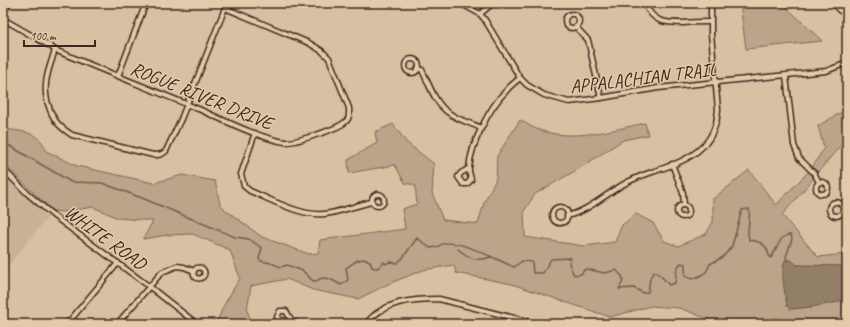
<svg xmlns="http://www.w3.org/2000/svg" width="850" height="327" font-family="Caveat,sans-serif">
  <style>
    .built { fill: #c9b295 }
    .green { fill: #bba48a; stroke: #7b6754 }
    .water { fill: #937f68; stroke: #705d4a }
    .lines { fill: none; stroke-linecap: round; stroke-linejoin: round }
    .stream { stroke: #705d4a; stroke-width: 1.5 }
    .minor-casing { stroke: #3b2a1e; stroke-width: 7 }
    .minor { stroke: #e2caaa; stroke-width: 4 }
    .labels { text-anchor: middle; stroke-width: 3; stroke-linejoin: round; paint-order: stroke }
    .street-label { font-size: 19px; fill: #3b2a1e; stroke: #e2caaa }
  </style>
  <rect width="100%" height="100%" fill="#d8c0a2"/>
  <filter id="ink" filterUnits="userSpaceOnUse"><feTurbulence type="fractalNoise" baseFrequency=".025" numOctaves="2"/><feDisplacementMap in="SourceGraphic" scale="8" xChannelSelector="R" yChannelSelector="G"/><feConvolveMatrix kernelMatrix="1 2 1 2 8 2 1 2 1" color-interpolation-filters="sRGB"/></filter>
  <g filter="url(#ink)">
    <polygon class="built" points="3,174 48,217 3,272"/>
    <g class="green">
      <polygon points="740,3 784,3 788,9 822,41 746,49"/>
      <polygon points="847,109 847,138 818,172 812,168 824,148 818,126"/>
      <path d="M520,120C526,123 532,128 539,130C573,142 611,130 645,123L648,135L623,140L580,168L535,194L524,211L525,237L584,246L615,242L622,225L636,214L653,223L664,241L678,246L706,234L713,222V199L749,170L776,205L809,171L814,178L782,215L818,257L847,254V266L797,265L791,260L783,265L787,306L793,309L810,307V309L811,307L838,302L847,296V321L843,324H780L778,318L772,319L771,324H738L714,321L679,308L651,306L610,317L512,284L456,273L454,265L423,270L388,284L358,299L313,290L287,279L251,286L247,310L252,324H216L223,307L240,278L230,250L193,234L167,235L143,239L153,221L118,218L93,207L64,212L53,211L3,163V129C20,131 41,131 46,151L77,166L154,183L182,175L215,181L220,204L227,211L262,237L309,254L318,253L320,240L405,229L402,209L417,204L415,185L405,183L395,165L349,173L348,160L377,143L375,132L393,124L406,142L434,164L432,193L443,220L478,224L484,203L496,179L497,156Z"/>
    </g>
    <path class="water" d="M785,260H791L797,265L847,266V296L838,302L811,307V309L810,307L790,309L787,306C785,292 780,274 785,260Z"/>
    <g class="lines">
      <g class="stream">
        <path d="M3,143L10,146L71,182L102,183L142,198L235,237L249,239L262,248L259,259L261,261C265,262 268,262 271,263C279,265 278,269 287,265L303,271L313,281H316C325,274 333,281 341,285L348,280L346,268C355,262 360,256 370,261L372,267C378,270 380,266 384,262L385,264L390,262L397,263L402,259L417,238L430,248L438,247C450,233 499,261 514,267L522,261L532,262L533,273H543L551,259L571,258L569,264L574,275L581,274L585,269L605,273L616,270L622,276L623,281L619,289L634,288L643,293L648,292L650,278L654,271L661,276L669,285L675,283L677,268L681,263L685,264V276L692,279L700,276L706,272L710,264L723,257L732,246L742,210L749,209C751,221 746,228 749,240C756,241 763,242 767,249C769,253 767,255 771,258L782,238L788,235H791L792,239L786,257L787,260"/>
        <path d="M458,249C470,259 476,262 491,257"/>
      </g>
      <defs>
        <g id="minor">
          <polyline points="460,3 480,14 485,20 520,78 527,85 544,95 569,102 601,98 658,88 826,71 847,63"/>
          <path d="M644,3C654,23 664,23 684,23C693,22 701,22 710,22"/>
          <polyline points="834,3 839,10 847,15"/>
          <polyline points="3,12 9,3"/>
          <circle cx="572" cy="21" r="7"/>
          <polyline points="480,14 493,3"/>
          <path d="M3,19L50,46L55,50C102,70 150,89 196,108C222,119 258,138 285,142C294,143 338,129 345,122C350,119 349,114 349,108L329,58L322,51L309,43L225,8"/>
          <polyline points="576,27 588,40 601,98"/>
          <path d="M55,50C49,69 42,84 48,104C53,120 58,126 72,135L153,155C159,155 162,155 166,151L181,119L227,3"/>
          <circle cx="412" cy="66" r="7"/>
          <path d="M418,68L422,70C429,84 435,104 449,113C458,120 471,123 481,128"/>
          <polyline points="118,76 146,3"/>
          <polyline points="786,76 794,145 799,158 814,173 819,182"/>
          <path d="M255,133L241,174L244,186L250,191C272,200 300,216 324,214C337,213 358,205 371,202"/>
          <polyline points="672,164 683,193 684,205"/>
          <polyline points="3,169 28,194 55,217 150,287 197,324"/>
          <path d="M468,169L461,173L458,177L463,184H467L471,180C471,176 468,172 469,168C471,144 489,108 506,91C510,86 515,82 520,78"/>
          <circle cx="822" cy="188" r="6"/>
          <circle cx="378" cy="200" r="6"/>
          <circle cx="836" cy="209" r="7"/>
          <circle cx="683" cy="211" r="6"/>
          <circle cx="560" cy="215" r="8"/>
          <path d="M567,216C592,210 610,189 634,179C656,169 684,165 702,147C713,137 717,124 718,109L711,34V3"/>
          <circle cx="199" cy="273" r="5.5"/>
          <polyline points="292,321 286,311 280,311 277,317 279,320 292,321 298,324"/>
          <polyline points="67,324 118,263"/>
          <polyline points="117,324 162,272 177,266 184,267 194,271"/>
          <path d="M366,324C383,301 413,299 439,299L538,324"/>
        </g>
      </defs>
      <use href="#minor" class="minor-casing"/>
      <use href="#minor" class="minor"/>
    </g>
  </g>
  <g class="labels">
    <g class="street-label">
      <text transform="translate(643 77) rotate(-7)" y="7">APPALACHIAN TRAIL</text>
      <text transform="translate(202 95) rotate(22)" y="7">ROGUE RIVER DRIVE</text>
      <text transform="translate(106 237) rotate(36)" y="7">WHITE ROAD</text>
    </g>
  </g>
  <rect width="850" height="327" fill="none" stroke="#e2caaa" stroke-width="16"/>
  <rect x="8" y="8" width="834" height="311" fill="none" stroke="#3b2a1e" stroke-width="1.5" filter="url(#ink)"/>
  <path d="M24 40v6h71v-6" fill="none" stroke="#3b2a1e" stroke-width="2"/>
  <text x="30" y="40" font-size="12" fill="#3b2a1e" stroke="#e2caaa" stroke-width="3" paint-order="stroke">100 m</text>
</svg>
